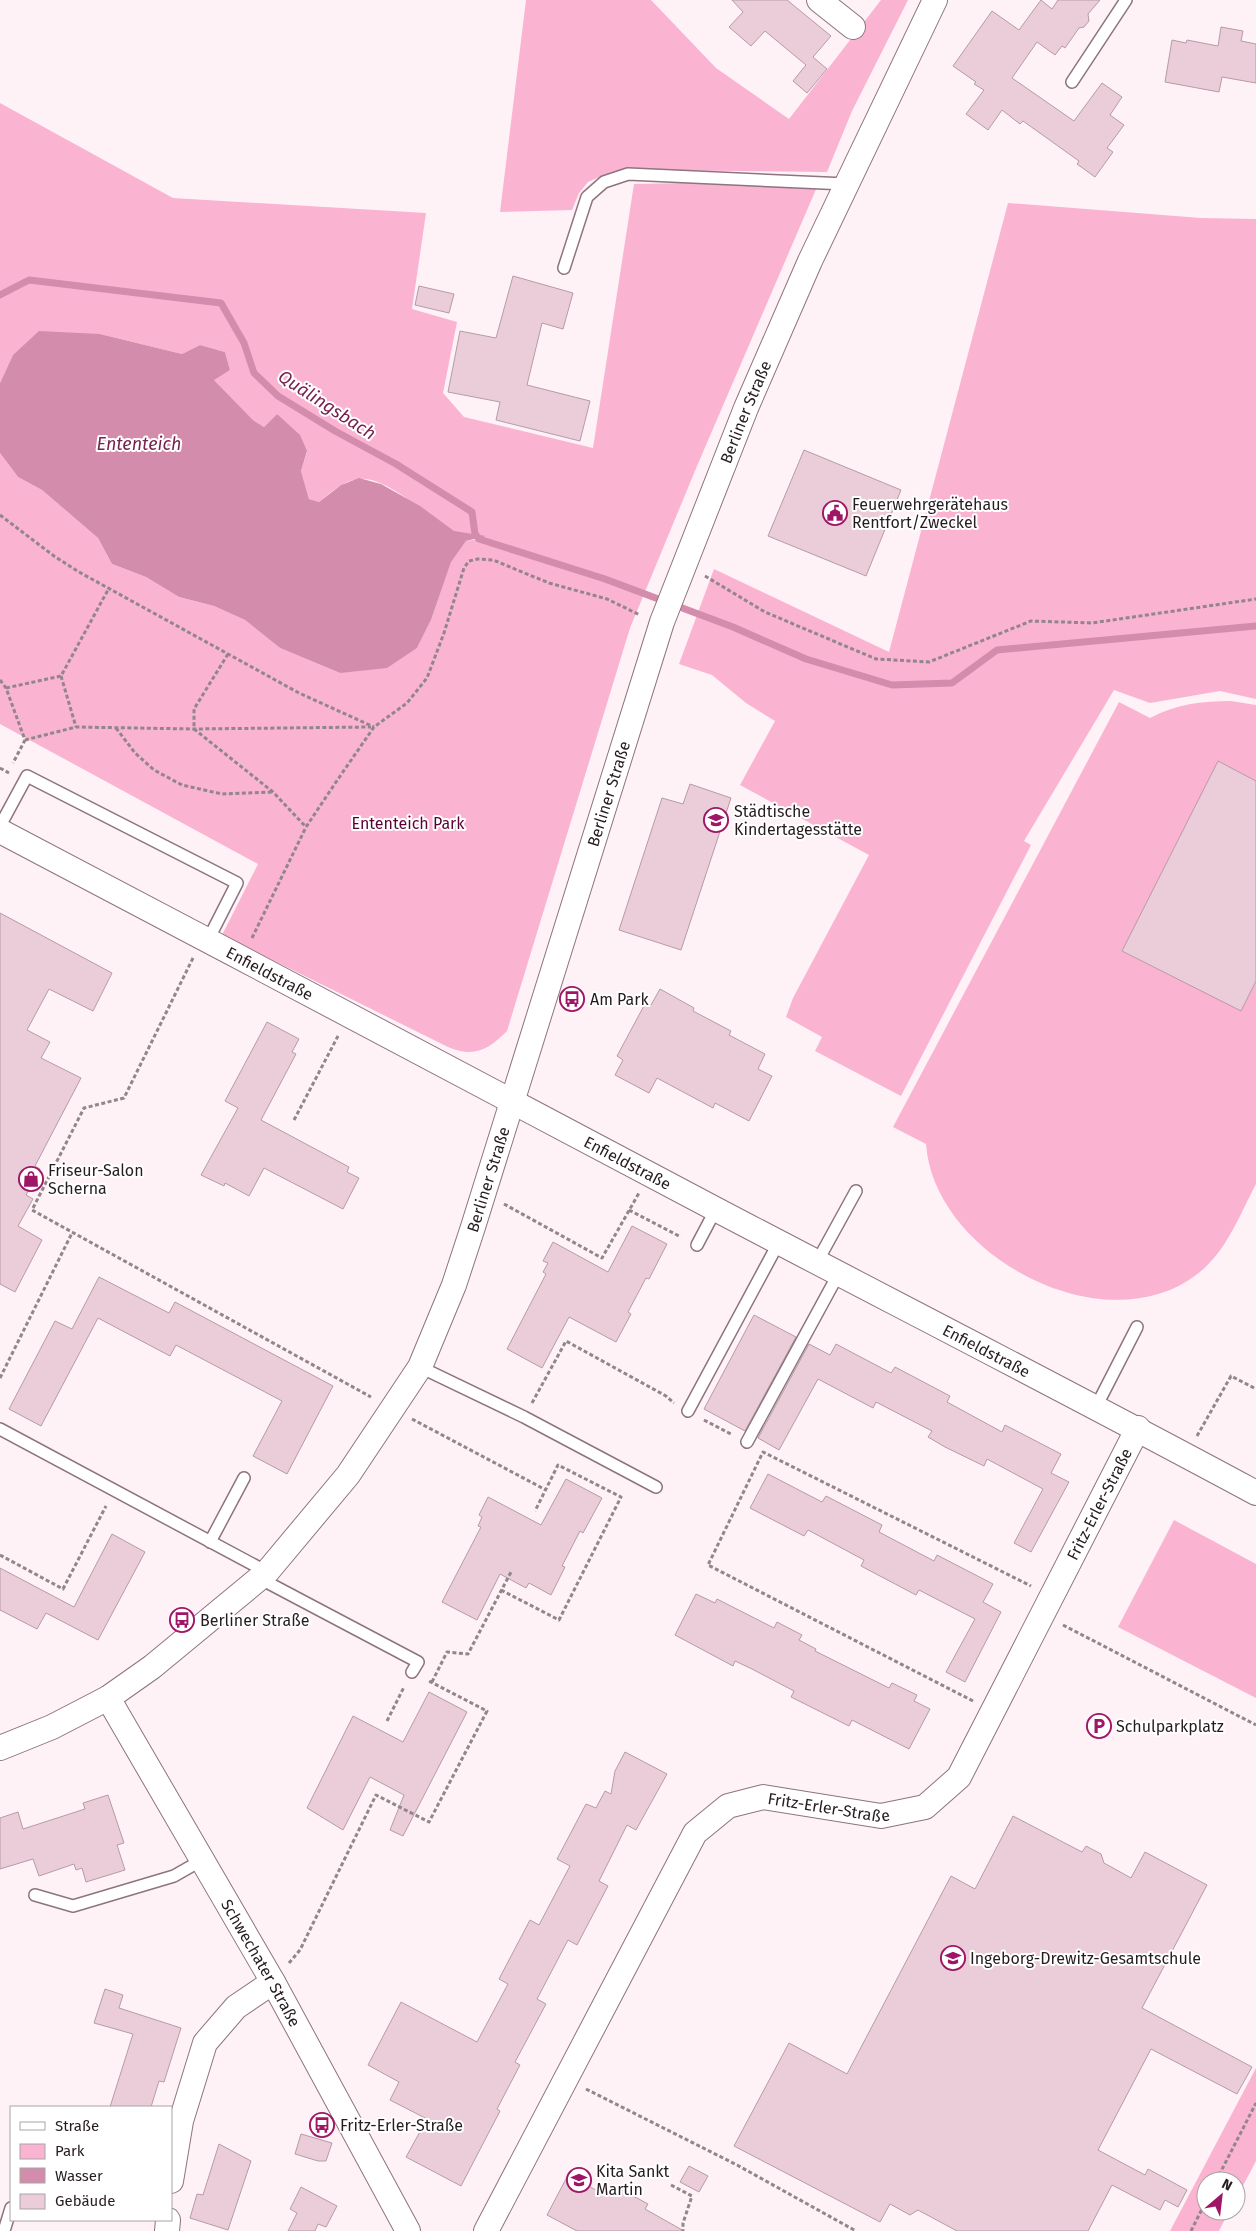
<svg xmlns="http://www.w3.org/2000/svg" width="1256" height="2231" font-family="'Fira Sans',sans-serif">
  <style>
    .green { fill: #fbb3d2 }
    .water { fill: #d38cab }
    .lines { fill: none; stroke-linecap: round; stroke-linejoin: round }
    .stream { stroke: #d38cab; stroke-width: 7 }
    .building { fill: #eacdd8; stroke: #b69ba6 }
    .lane-casing { stroke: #8d747e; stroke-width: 14 }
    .street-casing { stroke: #8d747e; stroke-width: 26 }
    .path { stroke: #91868b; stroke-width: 3; stroke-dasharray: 4 2.5; stroke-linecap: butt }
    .lane { stroke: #fff; stroke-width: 11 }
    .street { stroke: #fff; stroke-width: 24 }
    .labels { text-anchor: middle; stroke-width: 4; stroke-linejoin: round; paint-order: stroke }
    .street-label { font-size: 16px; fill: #261c20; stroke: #fff }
    .poi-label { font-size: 16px; fill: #261c20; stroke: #fff; text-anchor: start }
    .park-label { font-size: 16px; fill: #5a0236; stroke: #fff }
    .water-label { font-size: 18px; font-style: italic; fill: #77234f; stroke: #fff }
  </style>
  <rect width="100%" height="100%" fill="#fef2f7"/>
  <g class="green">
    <polygon points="526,0 651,0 716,68 789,119 881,0 908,0 852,111 827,172 636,170 604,175 588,182 579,193 572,210 500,212"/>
    <path d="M0,103L173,198L426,213L412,309L457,322L443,393L464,417L593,448L634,184L738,182L817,187L697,466L630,628L507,1031C488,1050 474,1058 448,1047L222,935L258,864L0,724V453L18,477L42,490L98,538L112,564L146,577L179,597L214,606L245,620L280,648L340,673L417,648L431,620L451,561L466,541L479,539C471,536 461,535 453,531C429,519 388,476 359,479C344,480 330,493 319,502L309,499L301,471L307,452L277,414L264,427L253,420L213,379L230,370L225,352L200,345L182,354L100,334L13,355L0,383Z"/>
    <polygon points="1008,203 1201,218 1256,219 1256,699 1220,691 1150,703 1114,690 1024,841 1031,845 901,1096 815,1051 822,1037 786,1017 793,998 869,855 740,785 775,721 746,703 712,675 679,664 714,569 889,652"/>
    <path d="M1231,701L1256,705V1184C1239,1216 1226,1253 1196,1275C1104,1345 934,1256 926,1144L893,1127L1119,702L1150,718C1176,704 1202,701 1231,701Z"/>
    <polygon points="1174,1520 1256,1564 1256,1698 1118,1627"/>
    <polygon points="1256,2068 1256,2161 1236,2199 1236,2181 1206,2181 1206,2211 1229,2211 1219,2231 1170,2231"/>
  </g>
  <polygon class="water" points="39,331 100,334 182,354 200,345 225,352 230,370 214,380 253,420 264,427 277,414 300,435 307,451 301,471 309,499 319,502 341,485 359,478 381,484 420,506 454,531 486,536 466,541 451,562 431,620 417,648 387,668 340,673 280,648 245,620 214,606 179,597 146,577 112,564 98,538 42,490 18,477 0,453 0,383 13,355"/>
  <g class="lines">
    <polyline class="stream" points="0,295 29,280 221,303 244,343 254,373 278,396 335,431 396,464 472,512 475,534 479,539 605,579 733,627 806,659 892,685 952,683 997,650 1256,626"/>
  </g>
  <g class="building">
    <polygon points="732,0 787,0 831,36 813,57 827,69 807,93 793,81 806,65 765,31 751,46 729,27 743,12"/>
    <polygon points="1041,0 1052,9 1058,0 1100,0 1088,14 1089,21 1084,27 1079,28 1065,48 1062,46 1055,55 1037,42 1012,78 1074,121 1102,83 1122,97 1110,115 1124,125 1107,148 1113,152 1095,177 1077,164 1079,161 1023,121 1020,124 1002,110 988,130 966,114 984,90 974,84 976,82 953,66 992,11 1019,30"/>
    <polygon points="1221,27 1243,31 1241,41 1256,44 1256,83 1222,77 1219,92 1165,82 1172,40 1186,43 1187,40 1218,46"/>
    <polygon points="513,276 573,293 563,329 542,323 527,385 590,401 580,441 496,420 500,402 448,392 460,331 496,338"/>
    <polygon points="419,286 454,294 449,313 415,305"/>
    <polygon points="804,450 901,490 866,576 768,536"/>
    <polygon points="1218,761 1256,781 1256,981 1241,1011 1122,951"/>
    <polygon points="690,784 731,798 681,950 619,930 662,798 683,804"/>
    <polygon points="0,913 112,973 93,1011 49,989 27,1030 50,1042 41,1058 81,1078 35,1166 40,1169 26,1195 33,1199 18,1226 42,1240 15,1292 0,1284"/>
    <polygon points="660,989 694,1008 693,1011 731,1031 729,1035 765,1054 758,1069 772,1076 749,1121 715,1103 713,1108 657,1078 649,1093 615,1075 623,1060 617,1056 646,1002 651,1005"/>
    <polygon points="267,1022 299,1039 292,1052 296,1054 261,1120 349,1167 347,1172 359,1178 343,1209 264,1168 249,1196 225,1183 224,1186 201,1175 238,1108 225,1101"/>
    <polygon points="632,1226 667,1244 649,1279 646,1278 628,1312 631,1314 616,1342 569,1317 542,1368 507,1349 546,1274 543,1272 548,1263 543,1261 553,1242 608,1272"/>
    <polygon points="99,1277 169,1313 175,1302 333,1386 287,1474 253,1456 282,1401 176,1345 170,1356 98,1318 41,1426 9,1409 55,1321 72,1329"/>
    <polygon points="754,1315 796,1337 745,1431 704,1409"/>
    <polygon points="809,1344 830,1355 836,1344 891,1373 895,1367 950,1396 947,1402 1002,1432 1005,1425 1061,1454 1051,1473 1069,1482 1031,1552 1014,1543 1043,1489 987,1459 984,1466 945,1447 928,1437 932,1431 876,1402 873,1408 818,1379 779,1450 758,1438"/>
    <polygon points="768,1474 822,1502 826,1496 882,1525 879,1532 934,1561 937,1555 993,1584 983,1602 1001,1612 965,1682 946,1672 975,1619 919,1590 916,1595 861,1566 864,1560 808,1530 804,1536 750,1508"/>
    <polygon points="566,1479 602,1498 583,1533 580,1531 562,1566 565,1567 551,1595 529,1583 526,1588 500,1574 477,1620 442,1602 481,1527 478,1526 482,1517 479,1515 488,1497 541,1525"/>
    <polygon points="112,1534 145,1552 98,1640 46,1613 37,1629 0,1610 0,1568 74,1607"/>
    <polygon points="696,1594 715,1603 717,1599 774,1628 777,1622 802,1635 799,1640 816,1649 815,1651 889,1688 892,1683 917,1695 914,1701 930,1709 909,1749 852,1720 849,1726 791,1697 794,1691 750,1668 735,1661 733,1666 675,1635"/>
    <polygon points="429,1692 467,1712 403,1836 390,1830 404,1795 370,1777 343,1830 307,1808 353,1716 403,1742"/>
    <polygon points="625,1752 667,1774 636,1830 627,1825 599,1881 608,1886 577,1945 568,1940 537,1999 546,2004 515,2062 520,2065 497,2109 500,2111 461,2186 406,2157 427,2119 390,2100 399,2082 368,2065 401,2002 477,2042 508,1984 499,1979 530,1920 539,1925 570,1866 557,1859 586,1804 596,1808 605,1791 611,1794 615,1771"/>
    <polygon points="108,1795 124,1843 117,1845 125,1870 86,1882 82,1868 76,1870 74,1864 39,1876 33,1859 0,1869 0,1818 18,1812 23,1829 85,1809 83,1803"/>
    <polygon points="1013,1816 1082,1852 1086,1846 1101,1854 1104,1863 1131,1878 1145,1852 1207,1885 1142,2008 1252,2067 1237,2094 1151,2049 1098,2150 1145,2175 1148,2169 1187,2190 1178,2207 1165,2200 1160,2210 1112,2185 1088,2231 957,2231 918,2210 910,2215 890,2204 880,2222 734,2146 789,2043 847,2074 951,1876 975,1889"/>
    <polygon points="105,1989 123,1995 119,2008 181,2028 164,2082 159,2081 151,2107 110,2107 133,2034 94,2023"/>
    <polygon points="301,2134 332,2143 326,2161 318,2161 295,2154"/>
    <polygon points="219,2144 251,2161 228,2230 190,2218 197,2194 203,2195"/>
    <polygon points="689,2166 708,2176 699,2192 680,2182"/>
    <polygon points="568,2175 607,2196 613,2185 648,2204 645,2209 684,2231 577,2231 547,2215"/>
    <polygon points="301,2187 337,2206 326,2227 318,2224 315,2231 288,2231 297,2213 290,2209"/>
  </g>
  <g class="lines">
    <defs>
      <g id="lane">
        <polyline points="1072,82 1126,0"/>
        <polyline points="564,268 587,197 604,182 628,174 846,184"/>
        <polyline points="0,826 27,776 237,883 208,940"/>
        <polyline points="697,1245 716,1209"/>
        <polyline points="817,1262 856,1191"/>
        <polyline points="420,1367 524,1417 656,1487"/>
        <polyline points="1096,1407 1137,1327"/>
        <polyline points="688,1411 779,1242"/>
        <polyline points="0,1429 267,1572"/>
        <polyline points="747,1442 839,1273"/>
        <polyline points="210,1542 244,1478"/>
        <polyline points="259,1578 418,1662 412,1672"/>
        <polyline points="35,1895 73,1906 174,1876 202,1860"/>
        <polyline points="4,2231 11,2208"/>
      </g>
      <g id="street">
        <polyline points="819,0 853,27"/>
        <path id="s1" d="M0,831C240,957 479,1084 719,1211C898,1305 1078,1397 1256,1493"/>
        <path id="s2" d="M108,1698L273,1982L408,2231"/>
        <path id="s3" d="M0,1748L52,1727L108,1698L152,1667L267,1572L348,1475L420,1367L454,1285L473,1227L662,622L746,408L810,261L935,0"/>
        <polyline points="171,2181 181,2121 205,2043 236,2007 273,1982"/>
        <polyline points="167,2231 168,2220"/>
        <path id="s4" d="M486,2231L695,1833L728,1806L763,1797L881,1816L925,1807L959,1777L1138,1428"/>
      </g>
    </defs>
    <use href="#lane" class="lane-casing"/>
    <use href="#street" class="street-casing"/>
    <g class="path">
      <polyline points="0,515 54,556 79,572 299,693 374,727"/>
      <polyline points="705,576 765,612 876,659 929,662 1031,621 1092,623 1256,599"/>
      <polyline points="228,654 194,709 194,729 273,792 306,827"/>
      <polyline points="61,676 76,727"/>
      <polyline points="0,680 6,688 25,740 13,763"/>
      <polyline points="6,688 61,676 109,588"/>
      <polyline points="116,728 135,753 154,770 182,785 222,794 273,792"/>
      <polyline points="25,740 76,727 194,729 371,727"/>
      <polyline points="0,768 9,773"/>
      <polyline points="252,938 306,827 336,782 374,727 407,703 427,678 444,633 464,568 469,561 478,559 493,560 549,583 607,599 640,615"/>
      <polyline points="193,958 124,1098 84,1108 32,1210 371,1397"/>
      <polyline points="294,1120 338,1036"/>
      <polyline points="504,1204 602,1258 639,1193"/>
      <polyline points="629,1210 681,1237"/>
      <polyline points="0,1378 72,1233"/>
      <polyline points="532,1403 566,1341 666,1396 674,1403"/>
      <polyline points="412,1419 546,1490"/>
      <polyline points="704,1420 731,1434"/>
      <polyline points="1197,1436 1231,1376 1256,1389"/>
      <polyline points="0,1555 63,1589 106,1506"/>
      <polyline points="501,1590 559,1620 621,1497 558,1465 535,1511"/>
      <polyline points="1063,1625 1256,1725"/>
      <polyline points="432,1682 447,1652 468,1654 511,1572"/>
      <polyline points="973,1701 708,1565 763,1452 1031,1586"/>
      <polyline points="387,1721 404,1687"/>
      <polyline points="289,1963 300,1950 376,1795 429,1822 487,1711 427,1680"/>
      <polyline points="586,2089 737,2165 856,2231"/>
      <polyline points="1216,2181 1256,2103"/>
      <polyline points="671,2185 692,2196 683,2223 683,2231"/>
      <polyline points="1191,2231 1206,2201"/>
    </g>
    <use href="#lane" class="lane"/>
    <use href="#street" class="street"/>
  </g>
  <defs>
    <symbol id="civic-ring" viewBox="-11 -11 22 22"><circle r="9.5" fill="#fff" stroke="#9e1665" stroke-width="1.5"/><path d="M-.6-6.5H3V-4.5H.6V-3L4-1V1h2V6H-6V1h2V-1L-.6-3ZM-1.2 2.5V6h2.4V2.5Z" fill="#9e1665"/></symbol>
    <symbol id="school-ring" viewBox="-11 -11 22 22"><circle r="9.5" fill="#fff" stroke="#9e1665" stroke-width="1.5"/><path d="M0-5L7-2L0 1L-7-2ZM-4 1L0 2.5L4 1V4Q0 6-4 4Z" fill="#9e1665"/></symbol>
    <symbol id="bus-ring" viewBox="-11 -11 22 22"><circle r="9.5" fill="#fff" stroke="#9e1665" stroke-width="1.5"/><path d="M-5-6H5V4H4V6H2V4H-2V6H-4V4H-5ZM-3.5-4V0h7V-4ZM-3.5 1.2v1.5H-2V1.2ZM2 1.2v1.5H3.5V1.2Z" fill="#9e1665"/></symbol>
    <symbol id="shop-ring" viewBox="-11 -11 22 22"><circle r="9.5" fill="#fff" stroke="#9e1665" stroke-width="1.5"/><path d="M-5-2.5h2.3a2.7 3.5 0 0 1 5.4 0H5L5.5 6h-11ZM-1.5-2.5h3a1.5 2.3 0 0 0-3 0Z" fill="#9e1665"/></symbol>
    <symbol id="parking-ring" viewBox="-11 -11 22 22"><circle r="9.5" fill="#fff" stroke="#9e1665" stroke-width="1.5"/><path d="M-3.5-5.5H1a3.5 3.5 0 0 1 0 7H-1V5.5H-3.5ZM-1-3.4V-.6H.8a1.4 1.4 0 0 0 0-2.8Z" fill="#9e1665"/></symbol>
  </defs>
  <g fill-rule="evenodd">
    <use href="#civic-ring" x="821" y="499" width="28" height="28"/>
    <use href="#school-ring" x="702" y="806" width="28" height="28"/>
    <use href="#bus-ring" x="558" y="985" width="28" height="28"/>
    <use href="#shop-ring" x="17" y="1165" width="28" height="28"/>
    <use href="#bus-ring" x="168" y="1606" width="28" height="28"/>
    <use href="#parking-ring" x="1085" y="1712" width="28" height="28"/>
    <use href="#school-ring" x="939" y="1944" width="28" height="28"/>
    <use href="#bus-ring" x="308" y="2111" width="28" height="28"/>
    <use href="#school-ring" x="565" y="2166" width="28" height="28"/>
  </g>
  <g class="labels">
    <g class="street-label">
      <text dy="6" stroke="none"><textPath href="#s3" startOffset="1588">Berliner Straße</textPath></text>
      <text dy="6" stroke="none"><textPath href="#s3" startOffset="1182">Berliner Straße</textPath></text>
      <text dy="6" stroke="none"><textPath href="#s1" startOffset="305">Enfieldstraße</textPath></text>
      <text dy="6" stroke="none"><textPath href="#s1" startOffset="710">Enfieldstraße</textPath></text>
      <text dy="6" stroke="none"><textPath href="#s3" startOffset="778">Berliner Straße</textPath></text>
      <text dy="6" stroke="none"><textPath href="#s1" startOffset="1115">Enfieldstraße</textPath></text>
      <text dy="6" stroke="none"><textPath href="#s4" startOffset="1045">Fritz-Erler-Straße</textPath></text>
      <text dy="6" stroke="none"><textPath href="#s4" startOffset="595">Fritz-Erler-Straße</textPath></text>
      <text dy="6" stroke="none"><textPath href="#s2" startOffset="306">Schwechater Straße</textPath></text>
    </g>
    <g class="poi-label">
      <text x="852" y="510">Feuerwehrgerätehaus<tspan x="852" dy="18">Rentfort/Zweckel</tspan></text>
      <text x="734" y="817">Städtische<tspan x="734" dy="18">Kindertagesstätte</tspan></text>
      <text x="590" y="1005">Am Park</text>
      <text x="48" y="1176">Friseur-Salon<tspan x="48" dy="18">Scherna</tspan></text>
      <text x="200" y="1626">Berliner Straße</text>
      <text x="1116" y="1732">Schulparkplatz</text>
      <text x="970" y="1964">Ingeborg-Drewitz-Gesamtschule</text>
      <text x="340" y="2131">Fritz-Erler-Straße</text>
      <text x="596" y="2177">Kita Sankt<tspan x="596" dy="18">Martin</tspan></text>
    </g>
    <g class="park-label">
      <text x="408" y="829">Ententeich Park</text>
    </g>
    <g class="water-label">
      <text transform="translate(327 405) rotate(33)" y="6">Quälingsbach</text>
      <text x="139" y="450">Ententeich</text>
    </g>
  </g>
  <rect x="10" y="2106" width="162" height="115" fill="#ffffff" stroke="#a8a4a6"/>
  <rect x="20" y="2122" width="25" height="8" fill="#ffffff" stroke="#a8a4a6"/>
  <text x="55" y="2131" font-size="15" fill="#261c20">Straße</text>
  <rect x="20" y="2144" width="25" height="15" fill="#fbb3d2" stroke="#a8a4a6"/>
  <text x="55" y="2156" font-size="15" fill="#261c20">Park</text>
  <rect x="20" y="2168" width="25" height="15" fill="#d38cab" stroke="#a8a4a6"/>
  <text x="55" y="2181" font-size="15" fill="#261c20">Wasser</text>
  <rect x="20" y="2194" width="25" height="15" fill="#eacdd8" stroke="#a8a4a6"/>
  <text x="55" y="2206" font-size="15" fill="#261c20">Gebäude</text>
  <g transform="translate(1221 2196) rotate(28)"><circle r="24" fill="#ffffff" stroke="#a8a4a6"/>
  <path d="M0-4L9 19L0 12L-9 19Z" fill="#9e1665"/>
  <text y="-8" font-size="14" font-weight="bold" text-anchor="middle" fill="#261c20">N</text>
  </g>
</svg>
